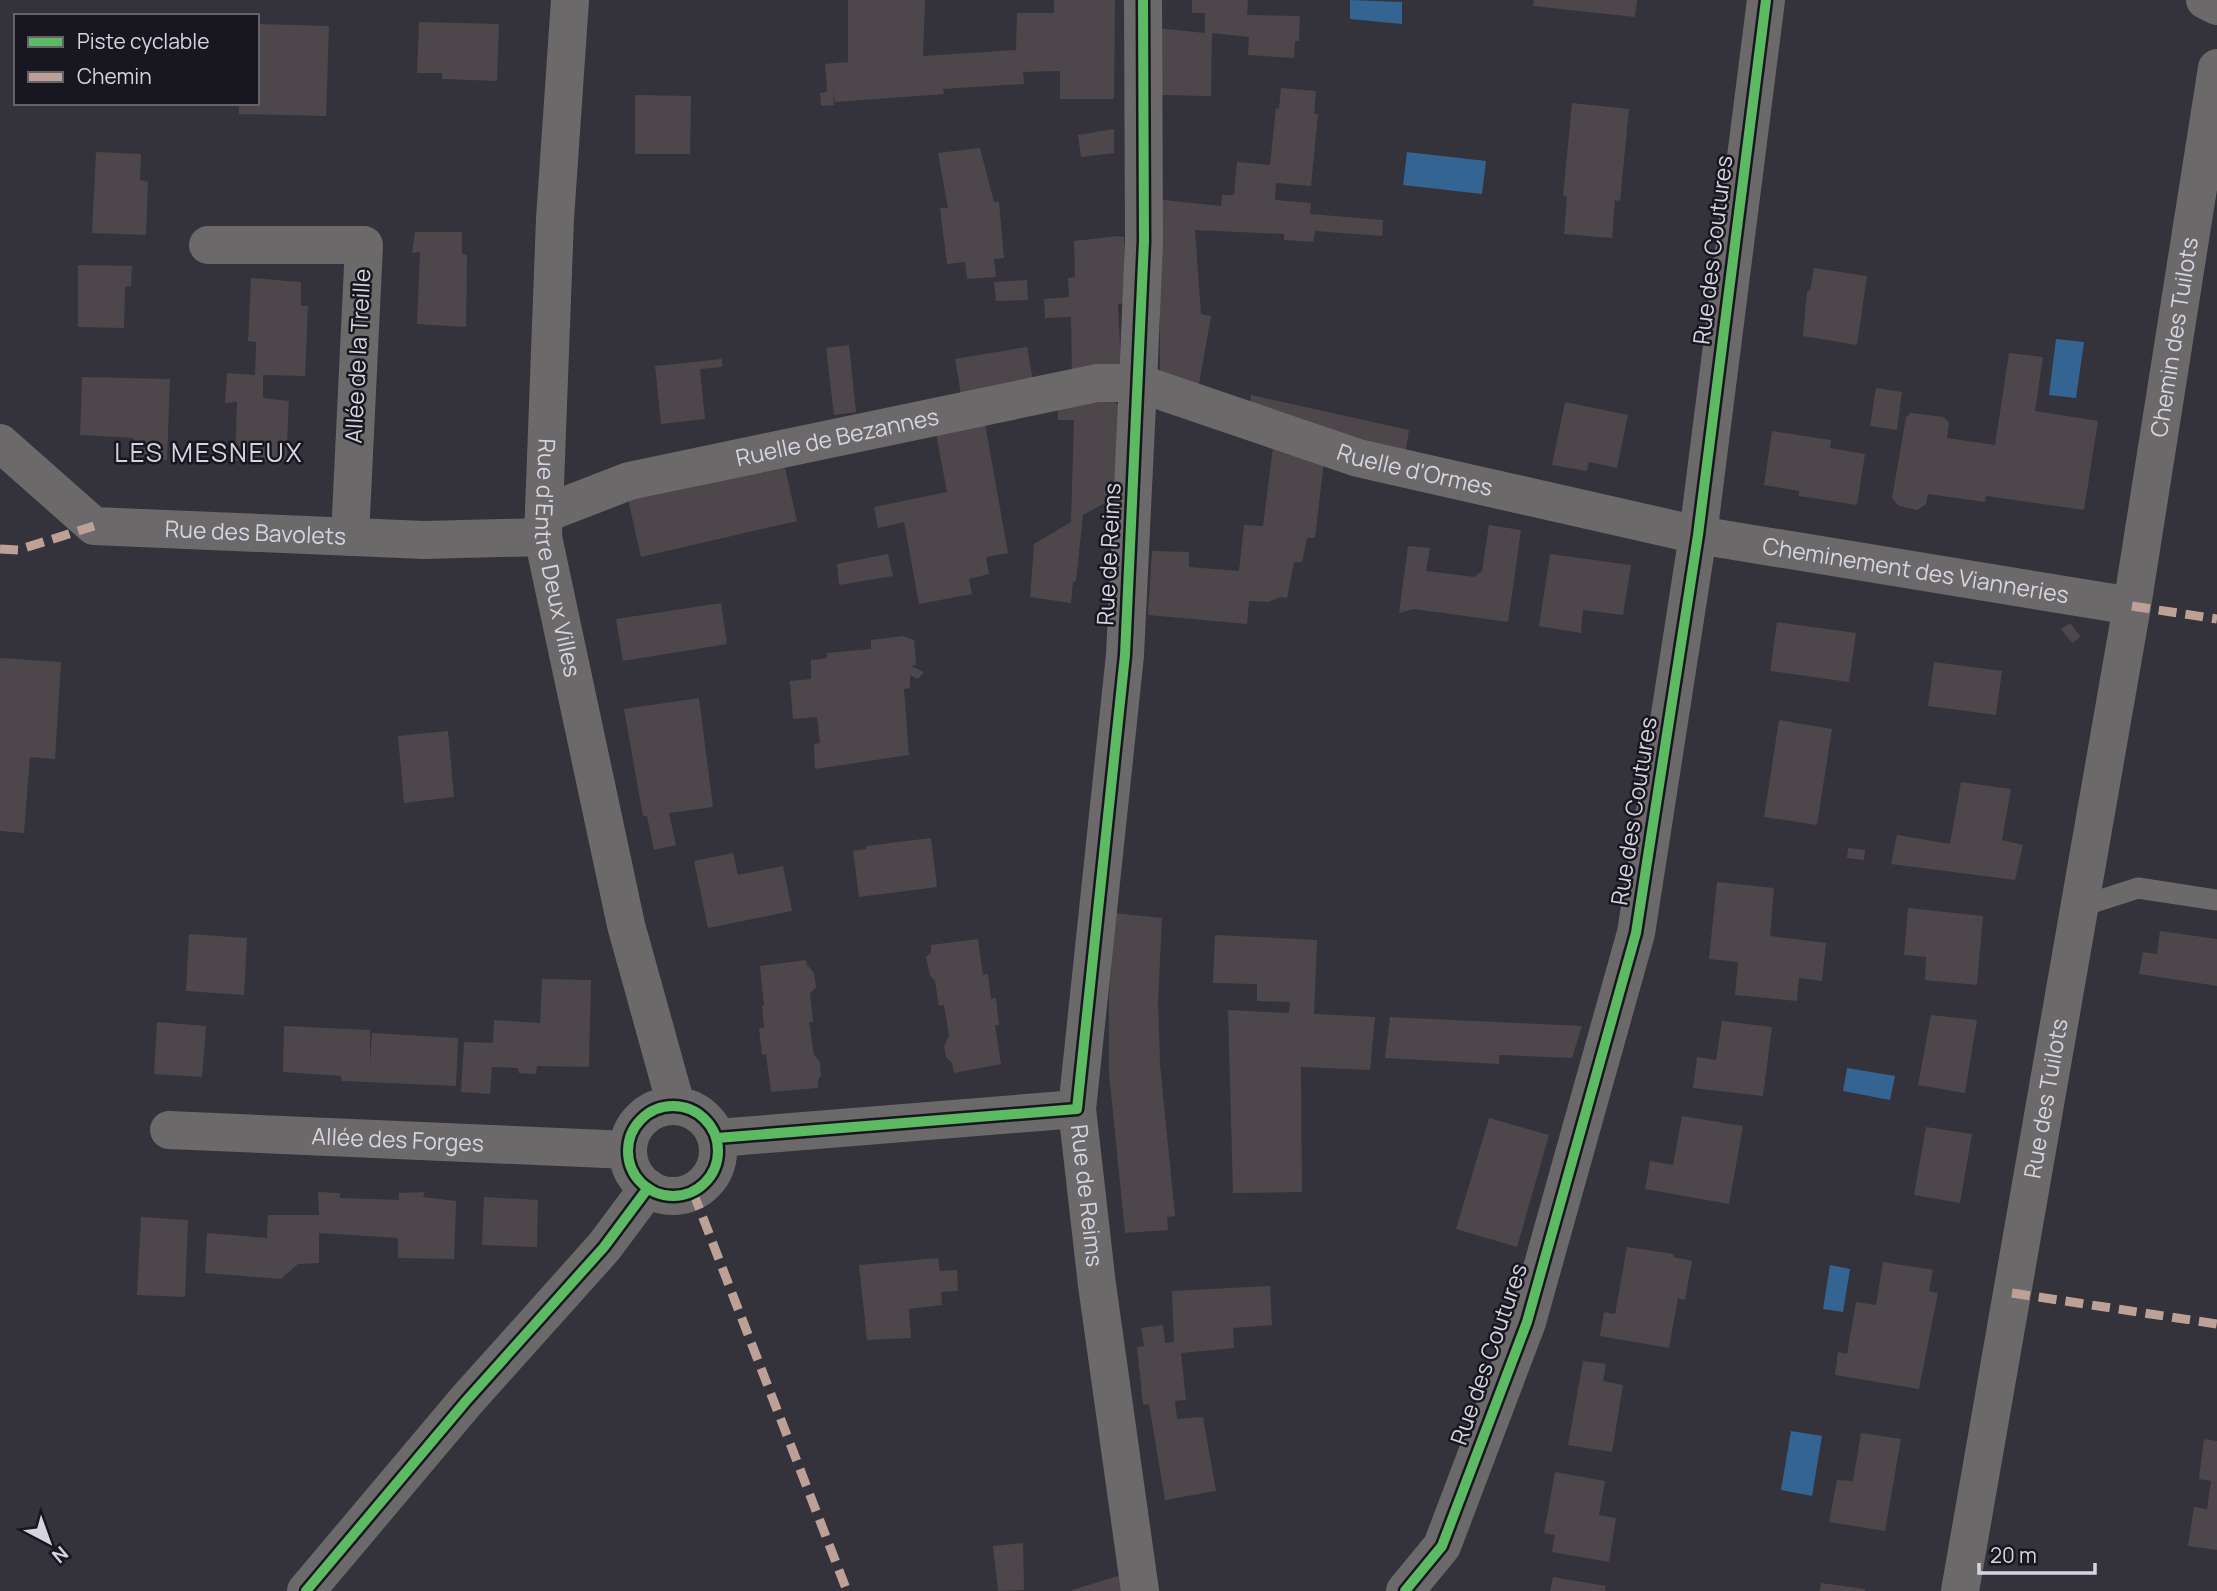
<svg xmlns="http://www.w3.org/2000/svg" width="2217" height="1591" font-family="Manrope,sans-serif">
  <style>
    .water { fill: #346491 }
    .building { fill: #4d474c }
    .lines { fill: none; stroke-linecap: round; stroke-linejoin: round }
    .service { stroke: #6c696b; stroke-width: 21 }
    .minor { stroke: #6c696b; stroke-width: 38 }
    .tertiary { stroke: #6c696b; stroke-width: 38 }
    .quiet { stroke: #bda197; stroke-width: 9; stroke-dasharray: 18 9; stroke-linecap: butt }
    .cycleway-casing { stroke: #18171f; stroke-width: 15 }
    .cycleway { stroke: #5cba63; stroke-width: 10 }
    .labels { text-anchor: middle; stroke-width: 5; stroke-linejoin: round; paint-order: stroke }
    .street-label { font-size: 23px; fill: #d6d4e0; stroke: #18171f }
    .quarter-label { font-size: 26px; letter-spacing: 2px; fill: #d6d4e0; stroke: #18171f }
  </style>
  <rect width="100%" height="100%" fill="#34323b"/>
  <g class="water">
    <polygon points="1350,0 1402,2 1402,24 1350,19"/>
    <polygon points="1407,152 1486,161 1482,194 1403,185"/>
    <polygon points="2056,339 2084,342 2076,398 2049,395"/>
    <polygon points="1847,1068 1895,1076 1890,1100 1843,1091"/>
    <polygon points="1830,1265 1850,1269 1843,1312 1823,1309"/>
    <polygon points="1791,1431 1822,1436 1812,1496 1781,1490"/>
  </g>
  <g class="building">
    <polygon points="848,0 925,0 923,56 1016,50 1017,13 1054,13 1054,0 1115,0 1114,99 1060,99 1060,71 1023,72 1024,84 943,89 944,94 835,102 833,91 834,105 821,106 820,93 827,92 825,64 848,62"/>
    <polygon points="1192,0 1248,0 1247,15 1300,16 1299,41 1295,41 1294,58 1248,55 1249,37 1212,33 1211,96 1156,95 1156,28 1205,33 1205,13 1192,13"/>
    <polygon points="1534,0 1637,0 1635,17 1533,6"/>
    <polygon points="419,22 499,24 497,81 442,79 442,73 417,73"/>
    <polygon points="257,24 329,26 326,116 239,114 239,103 257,103"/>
    <polygon points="1281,88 1316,91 1314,114 1318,114 1311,186 1276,183 1275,200 1311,203 1310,214 1383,220 1382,236 1315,231 1313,242 1284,240 1284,234 1195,230 1201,314 1211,316 1197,395 1160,383 1160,310 1154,199 1221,206 1222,195 1234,195 1237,162 1270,165 1276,108 1279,109"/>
    <polygon points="635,95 691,96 690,154 635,154"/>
    <polygon points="1572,103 1629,109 1620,201 1615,200 1612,238 1564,234 1567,196 1563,196"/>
    <polygon points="1114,129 1114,153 1081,157 1078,135"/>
    <polygon points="980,148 994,202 999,202 1004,258 994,259 996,277 967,279 965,262 947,264 940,208 948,208 938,153"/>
    <polygon points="96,152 141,154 140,180 148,182 146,235 92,233"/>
    <polygon points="415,232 462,232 462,254 467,255 466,327 417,324 420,252 412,253"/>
    <polygon points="1118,236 1124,237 1125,303 1118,304 1121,369 1072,378 1071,317 1045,318 1044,299 1069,297 1068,278 1075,277 1074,241"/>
    <polygon points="78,265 132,266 131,286 125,287 124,328 78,327"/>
    <polygon points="1814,268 1867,276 1857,345 1803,336 1807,291 1810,291"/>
    <polygon points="251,278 301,282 301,306 308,306 305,376 263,375 263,398 289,401 286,462 235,461 237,402 225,403 227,373 255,375 256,342 248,341"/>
    <polygon points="1027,280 1028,300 996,301 994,282"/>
    <polygon points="849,345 856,412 834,415 826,348"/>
    <polygon points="1027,347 1034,386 962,400 955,359"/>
    <polygon points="2009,353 2043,357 2035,411 2098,421 2084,510 1986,496 1985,502 1928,494 1926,504 1917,510 1899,506 1892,498 1906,417 1911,413 1944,417 1949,423 1947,438 1995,445"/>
    <polygon points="722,359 722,367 700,369 705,419 661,424 655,366"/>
    <polygon points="82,377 170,379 167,460 132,460 134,438 80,435"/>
    <polygon points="1876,388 1902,392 1897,430 1870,426"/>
    <polygon points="1099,394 1119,405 1114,498 1083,515 1076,581 1073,582 1071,603 1030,597 1034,544 1071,522 1074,420 1058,420 1058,403"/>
    <polygon points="1251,395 1409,430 1405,456 1249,413"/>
    <polygon points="1565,402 1628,415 1617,468 1589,462 1587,471 1552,465"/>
    <polygon points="984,418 1008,553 986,557 989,574 969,579 972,594 919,604 904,522 878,528 874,507 947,492 935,428"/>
    <polygon points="1772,431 1831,440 1830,448 1865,454 1857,505 1799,496 1799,491 1764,485"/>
    <polygon points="1273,447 1324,462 1315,538 1307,538 1302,562 1294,562 1287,598 1281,597 1268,602 1249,601 1247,624 1148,615 1152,551 1189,552 1189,567 1239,571 1244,525 1263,526"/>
    <polygon points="784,464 797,521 641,557 628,499"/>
    <polygon points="1489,525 1521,530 1508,622 1414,609 1399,613 1408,546 1430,548 1426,571 1474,577 1482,571"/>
    <polygon points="888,554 893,576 839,585 837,564"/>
    <polygon points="1550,554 1631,565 1623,615 1583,610 1581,633 1539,626"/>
    <polygon points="721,603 727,644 623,661 616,619"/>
    <polygon points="1777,622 1856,633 1849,682 1770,671"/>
    <polygon points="2070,623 2081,637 2072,643 2061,629"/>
    <polygon points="903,636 914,640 916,665 911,666 924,672 918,679 910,675 910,688 904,689 909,755 815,769 814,744 820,743 817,717 793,719 790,681 811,679 811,660 827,658 827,653 871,649 871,640"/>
    <polygon points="0,658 61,662 55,759 30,757 24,833 0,831"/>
    <polygon points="1934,662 2002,671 1996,715 1928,706"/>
    <polygon points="699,698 713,807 669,813 676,845 654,850 647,816 643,816 624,709"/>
    <polygon points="1779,720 1832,729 1817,825 1764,817"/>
    <polygon points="448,731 454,797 404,803 398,736"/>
    <polygon points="1961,782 2011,789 2002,840 2023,845 2015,880 1891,864 1897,835 1950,844"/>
    <polygon points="931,838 937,887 859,897 853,851 866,849 866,846"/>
    <polygon points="1848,848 1865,850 1864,860 1847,858"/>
    <polygon points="733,853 738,875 783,866 792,911 708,928 694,861"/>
    <polygon points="1717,882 1774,888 1770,936 1826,943 1822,981 1799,978 1797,1001 1735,995 1738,962 1709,959"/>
    <polygon points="1908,908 1983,916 1977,985 1925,980 1926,957 1904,955"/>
    <polygon points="1114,913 1162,918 1158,1001 1160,1064 1175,1216 1167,1217 1168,1230 1125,1233 1109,1073 1109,998"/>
    <polygon points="2160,931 2217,939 2217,986 2139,974 2143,952 2157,954"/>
    <polygon points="189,934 247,938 244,995 186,991"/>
    <polygon points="1215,935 1317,940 1314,1014 1375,1017 1370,1070 1301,1067 1302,1192 1233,1193 1228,1010 1289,1013 1290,1002 1257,1001 1257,984 1213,983"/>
    <polygon points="978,939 983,975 988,974 991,999 996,998 999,1025 995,1025 1001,1064 954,1073 952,1063 946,1057 944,1046 949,1036 944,1005 939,1006 935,981 930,975 926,957 931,952 931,945"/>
    <polygon points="806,960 807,965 814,973 816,987 810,994 813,1022 809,1022 814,1055 820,1062 821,1075 818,1080 818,1088 771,1092 766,1054 762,1055 759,1028 764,1028 762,1006 764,1006 760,966"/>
    <polygon points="542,979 591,980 589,1067 537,1066 536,1074 519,1073 518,1068 492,1067 490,1094 461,1092 464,1042 493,1043 494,1020 540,1023"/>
    <polygon points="1931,1015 1977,1020 1965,1093 1918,1085"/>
    <polygon points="1390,1017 1582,1026 1572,1058 1499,1055 1499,1064 1385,1058"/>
    <polygon points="1722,1021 1772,1027 1763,1096 1693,1088 1697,1057 1716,1060"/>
    <polygon points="157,1022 206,1026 202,1077 154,1074"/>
    <polygon points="284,1026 370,1030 370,1063 372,1033 458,1038 456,1086 342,1081 341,1076 283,1072"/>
    <polygon points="1682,1116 1743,1126 1729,1204 1645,1189 1650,1161 1673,1165"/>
    <polygon points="1489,1118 1549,1135 1517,1247 1456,1229"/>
    <polygon points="1926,1127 1972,1134 1960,1203 1914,1195"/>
    <polygon points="318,1192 340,1193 340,1198 399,1200 399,1193 425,1192 423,1197 456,1201 454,1259 398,1258 398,1238 319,1233 319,1263 298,1264 281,1279 205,1273 207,1233 267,1238 268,1215 319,1215"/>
    <polygon points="484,1197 538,1200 537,1247 482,1245"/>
    <polygon points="141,1217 188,1220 185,1297 137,1295"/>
    <polygon points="1627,1247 1674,1254 1673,1257 1692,1261 1685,1300 1678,1298 1669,1348 1600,1336 1604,1312 1615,1314"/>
    <polygon points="938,1258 940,1271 957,1270 958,1291 941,1292 942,1305 909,1309 911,1338 867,1340 859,1265"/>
    <polygon points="1883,1262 1933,1270 1929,1291 1938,1293 1919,1389 1835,1375 1838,1352 1847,1354 1856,1302 1876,1305"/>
    <polygon points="1270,1286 1272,1325 1233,1328 1234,1348 1181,1353 1186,1400 1175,1401 1177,1419 1203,1417 1216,1491 1165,1500 1149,1404 1143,1405 1137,1347 1144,1346 1141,1328 1163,1325 1165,1343 1174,1342 1172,1291"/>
    <polygon points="1583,1361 1606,1364 1603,1381 1623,1385 1612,1452 1568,1445"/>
    <polygon points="1861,1433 1901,1439 1885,1531 1829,1522 1837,1480 1853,1481"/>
    <polygon points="2204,1439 2217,1441 2217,1550 2188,1546 2194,1507 2207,1509 2211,1481 2199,1479"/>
    <polygon points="1555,1472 1605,1481 1599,1515 1616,1518 1609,1562 1552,1552 1555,1535 1544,1533"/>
    <polygon points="1023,1543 1024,1590 998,1591 993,1546"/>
    <polygon points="1118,1576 1123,1591 1072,1591 1072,1590"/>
    <polygon points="1553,1577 1606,1586 1605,1591 1550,1591"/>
    <polygon points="1821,1583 1865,1589 1865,1591 1820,1591"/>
  </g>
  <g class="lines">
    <polyline class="service" points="2079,907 2138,888 2217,900"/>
    <g class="minor">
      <path id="s1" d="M570,0L555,219L543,537L626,925L676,1105"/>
      <polyline points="2205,0 2217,6"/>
      <polyline points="208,245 364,245 350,537"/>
      <polyline points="1138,383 1144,241 1143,0"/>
      <path id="s2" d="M0,443L94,526L424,540L543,537"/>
      <path id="s3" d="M544,514L629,481L1097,383H1138L1358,458L1698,535L2132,606"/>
      <path id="s4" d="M169,1130L628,1150"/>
      <polyline points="1405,1591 1442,1546 1527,1322 1636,933 1698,535 1766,0"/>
      <path id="s5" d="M1960,1591L2132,606L2217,68"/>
    </g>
    <g class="tertiary">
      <path id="s6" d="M1138,383L1125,655L1077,1109L1097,1285L1140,1591"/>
      <circle cx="673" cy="1151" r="45"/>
      <polyline points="717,1138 1077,1109"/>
      <polyline points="306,1591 466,1401 604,1247 648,1188"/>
    </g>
    <g class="quiet">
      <polyline points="0,549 18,550 94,526"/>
      <polyline points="2132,606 2217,619"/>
      <polyline points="693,1192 847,1591"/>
      <polyline points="2012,1293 2217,1324"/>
    </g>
    <defs>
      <g id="cycleway">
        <circle cx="673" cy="1151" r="45"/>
        <polyline points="717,1138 1077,1109 1125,655 1144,241 1143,0"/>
        <polyline points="306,1591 466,1401 604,1247 648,1188"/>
        <polyline points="1405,1591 1442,1546 1527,1322 1636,933 1698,535 1766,0"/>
      </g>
    </defs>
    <use href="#cycleway" class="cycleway-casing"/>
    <use href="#cycleway" class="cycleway"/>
  </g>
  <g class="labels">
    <g class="street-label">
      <text transform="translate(1713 250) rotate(-83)" y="8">Rue des Coutures</text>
      <text dy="8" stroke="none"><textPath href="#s5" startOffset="1272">Chemin des Tuilots</textPath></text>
      <text transform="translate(358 356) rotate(-87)" y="8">Allée de la Treille</text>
      <text dy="8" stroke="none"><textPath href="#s3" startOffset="304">Ruelle de Bezannes</textPath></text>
      <text dy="8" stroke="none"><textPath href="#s3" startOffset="901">Ruelle d'Ormes</textPath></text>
      <text dy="8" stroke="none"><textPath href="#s2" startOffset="287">Rue des Bavolets</textPath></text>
      <text transform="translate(1109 554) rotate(-87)" y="8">Rue de Reims</text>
      <text dy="8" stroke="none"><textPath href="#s1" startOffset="560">Rue d'Entre Deux Villes</textPath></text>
      <text dy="8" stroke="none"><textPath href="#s3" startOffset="1412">Cheminement des Vianneries</textPath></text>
      <text transform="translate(1634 811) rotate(-81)" y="8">Rue des Coutures</text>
      <text dy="8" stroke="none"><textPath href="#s5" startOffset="500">Rue des Tuilots</textPath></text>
      <text dy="8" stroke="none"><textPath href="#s4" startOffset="229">Allée des Forges</textPath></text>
      <text dy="8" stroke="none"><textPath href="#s6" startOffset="816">Rue de Reims</textPath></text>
      <text transform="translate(1489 1354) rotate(-71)" y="8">Rue des Coutures</text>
    </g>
    <g class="quarter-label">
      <text x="209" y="462">LES MESNEUX</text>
    </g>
  </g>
  <rect x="14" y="14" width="245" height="91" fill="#18171f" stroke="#64636c" stroke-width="2"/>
  <rect x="28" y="37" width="35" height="10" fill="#5cba63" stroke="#64636c" stroke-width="2"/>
  <text x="77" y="49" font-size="21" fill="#d6d4e0">Piste cyclable</text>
  <rect x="28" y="72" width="35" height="10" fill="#bda197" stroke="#64636c" stroke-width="2"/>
  <text x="77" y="84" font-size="21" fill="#d6d4e0">Chemin</text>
  <g transform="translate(49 1542) rotate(139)" stroke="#18171f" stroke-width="5" paint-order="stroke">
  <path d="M0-5L12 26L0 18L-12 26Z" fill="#d6d4e0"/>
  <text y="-10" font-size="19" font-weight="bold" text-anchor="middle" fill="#d6d4e0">N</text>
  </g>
  <path d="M1979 1563v10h116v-10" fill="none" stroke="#d6d4e0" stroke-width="3.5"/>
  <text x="1990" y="1563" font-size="21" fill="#d6d4e0" stroke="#18171f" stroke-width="5" paint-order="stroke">20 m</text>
</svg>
